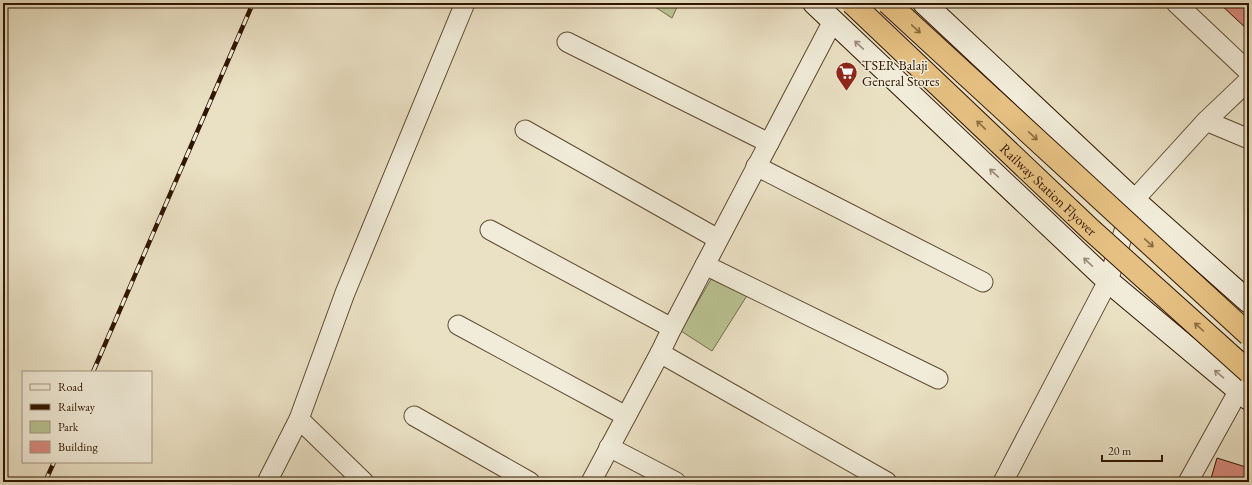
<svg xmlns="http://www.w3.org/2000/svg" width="1252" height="485" font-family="'EB Garamond',serif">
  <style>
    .green { fill: #b9c292; stroke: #756c49 }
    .building { fill: #d98b80; stroke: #311600 }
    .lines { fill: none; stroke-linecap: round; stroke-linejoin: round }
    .street-casing { stroke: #5f4931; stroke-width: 21 }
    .secondary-casing { stroke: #311600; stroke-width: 24 }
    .street { stroke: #f1ecd9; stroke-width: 19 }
    .secondary { stroke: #f1ecd9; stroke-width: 22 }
    .rail-casing { stroke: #311600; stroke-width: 4.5 }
    .rail { stroke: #f1ecd9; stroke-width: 3; stroke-dasharray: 9; stroke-linecap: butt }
    .primary-bridge-casing { stroke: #311600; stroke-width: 24; stroke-linecap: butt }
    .primary-bridge { stroke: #e5c082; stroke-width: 22 }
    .oneway { stroke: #8b6b41 }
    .oneway2 { stroke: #9b8c77 }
    .labels { text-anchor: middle; stroke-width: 3; stroke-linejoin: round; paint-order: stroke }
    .poi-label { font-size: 14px; fill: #311600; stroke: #f1ecd9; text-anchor: start }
    .street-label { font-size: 14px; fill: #311600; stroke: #f1ecd9 }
  </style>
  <rect width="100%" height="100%" fill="#eae1c4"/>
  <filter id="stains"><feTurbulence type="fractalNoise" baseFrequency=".005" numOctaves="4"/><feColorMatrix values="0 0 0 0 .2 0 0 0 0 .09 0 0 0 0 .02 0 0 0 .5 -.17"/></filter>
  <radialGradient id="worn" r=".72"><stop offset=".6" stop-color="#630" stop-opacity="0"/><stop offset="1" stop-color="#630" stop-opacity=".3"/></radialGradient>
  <g class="green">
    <polygon points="649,3 679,3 672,18"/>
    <polygon points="714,274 748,294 712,351 681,331"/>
  </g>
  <g class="building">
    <polygon points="1219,3 1249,3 1249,31"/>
    <polygon points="1217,458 1249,468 1249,482 1210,482"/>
  </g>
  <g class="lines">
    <defs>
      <g id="street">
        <polyline points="1176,3 1249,72"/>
        <polyline points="567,42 769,143"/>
        <polyline points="1206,121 1249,139"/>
        <polyline points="525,130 718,239"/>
        <polyline points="756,166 983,282"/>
        <polyline points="490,230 672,328"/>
        <polyline points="705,265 938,379"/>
        <polyline points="458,325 626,416"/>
        <polyline points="660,353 887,482"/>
        <polyline points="414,416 530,482"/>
        <polyline points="299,419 364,482"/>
        <polyline points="609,447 676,482"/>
        <polyline points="267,482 299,419 345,293 465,3"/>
        <polyline points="591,482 660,353 672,328 833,21"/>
        <polyline points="1003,482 1108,281 1134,200 1206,121 1249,80"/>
        <polyline points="1188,482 1239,390"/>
      </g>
      <g id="secondary">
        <polyline points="814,3 1108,281 1249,399"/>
        <polyline points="924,3 1134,200 1249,302"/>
      </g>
    </defs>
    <use href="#street" class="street-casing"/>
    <use href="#secondary" class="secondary-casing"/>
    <use href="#street" class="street"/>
    <use href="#secondary" class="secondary"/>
    <defs>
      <g id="rail">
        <polyline points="93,372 253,3"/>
        <polyline points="45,482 54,462"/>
      </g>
    </defs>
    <use href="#rail" class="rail-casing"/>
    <use href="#rail" class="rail"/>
    <defs>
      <g id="primary-bridge">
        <path id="s1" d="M852,3L1090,229L1249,372"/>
        <polyline points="888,3 1249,335"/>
      </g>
    </defs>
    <use href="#primary-bridge" class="primary-bridge-casing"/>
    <use href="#primary-bridge" class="primary-bridge"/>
  </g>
  <defs><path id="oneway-shaft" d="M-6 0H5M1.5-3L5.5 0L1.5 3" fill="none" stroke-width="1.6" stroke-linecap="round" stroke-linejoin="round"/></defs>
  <g class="oneway">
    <use href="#oneway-shaft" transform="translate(916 29) rotate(43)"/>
    <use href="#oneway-shaft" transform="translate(981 125) rotate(-136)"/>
    <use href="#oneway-shaft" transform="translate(1033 136) rotate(43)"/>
    <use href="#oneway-shaft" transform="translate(1149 243) rotate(43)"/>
    <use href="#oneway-shaft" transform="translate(1199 327) rotate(-138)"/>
  </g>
  <g class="oneway2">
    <use href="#oneway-shaft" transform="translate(859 45) rotate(-137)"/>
    <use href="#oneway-shaft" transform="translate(994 173) rotate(-137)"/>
    <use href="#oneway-shaft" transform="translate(1088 262) rotate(-137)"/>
    <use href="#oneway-shaft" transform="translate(1219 374) rotate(-140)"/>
  </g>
  <defs>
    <symbol id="supermarket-pin" viewBox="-11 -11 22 30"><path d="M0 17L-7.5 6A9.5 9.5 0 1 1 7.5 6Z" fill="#8f2418" stroke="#f1ecd9"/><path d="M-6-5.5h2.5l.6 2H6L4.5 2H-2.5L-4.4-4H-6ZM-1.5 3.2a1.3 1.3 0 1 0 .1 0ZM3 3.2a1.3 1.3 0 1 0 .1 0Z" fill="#fff"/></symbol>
  </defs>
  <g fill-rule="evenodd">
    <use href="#supermarket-pin" x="834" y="60" width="25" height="34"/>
  </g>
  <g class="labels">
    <g class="poi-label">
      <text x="862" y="70">TSER Balaji<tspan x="862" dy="16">General Stores</tspan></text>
    </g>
    <g class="street-label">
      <text dy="5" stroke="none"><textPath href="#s1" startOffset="271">Railway Station Flyover</textPath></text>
    </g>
  </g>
  <rect width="1252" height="485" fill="none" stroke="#eae1c4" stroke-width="16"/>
  <rect x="4" y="4" width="1244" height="477" fill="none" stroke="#311600" stroke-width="2"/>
  <rect x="8" y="8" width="1236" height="469" fill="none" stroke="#311600"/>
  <rect x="22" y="371" width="130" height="92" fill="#f1ecd9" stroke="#a49682"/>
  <rect x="30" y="384" width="20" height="6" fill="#f1ecd9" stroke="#a49682"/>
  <text x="58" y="391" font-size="12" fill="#311600">Road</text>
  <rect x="30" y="404" width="20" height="6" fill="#311600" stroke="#a49682"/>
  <text x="58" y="411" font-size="12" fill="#311600">Railway</text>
  <rect x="30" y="421" width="20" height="12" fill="#b9c292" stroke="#a49682"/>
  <text x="58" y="431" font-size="12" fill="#311600">Park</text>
  <rect x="30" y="441" width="20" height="12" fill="#d98b80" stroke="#a49682"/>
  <text x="58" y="451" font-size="12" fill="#311600">Building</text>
  <path d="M1102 455v6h60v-6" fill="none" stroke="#311600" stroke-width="2"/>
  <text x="1108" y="455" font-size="12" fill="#311600" stroke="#f1ecd9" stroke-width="3" paint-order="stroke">20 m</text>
  <rect width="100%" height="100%" filter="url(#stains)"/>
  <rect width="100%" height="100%" fill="url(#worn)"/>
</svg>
